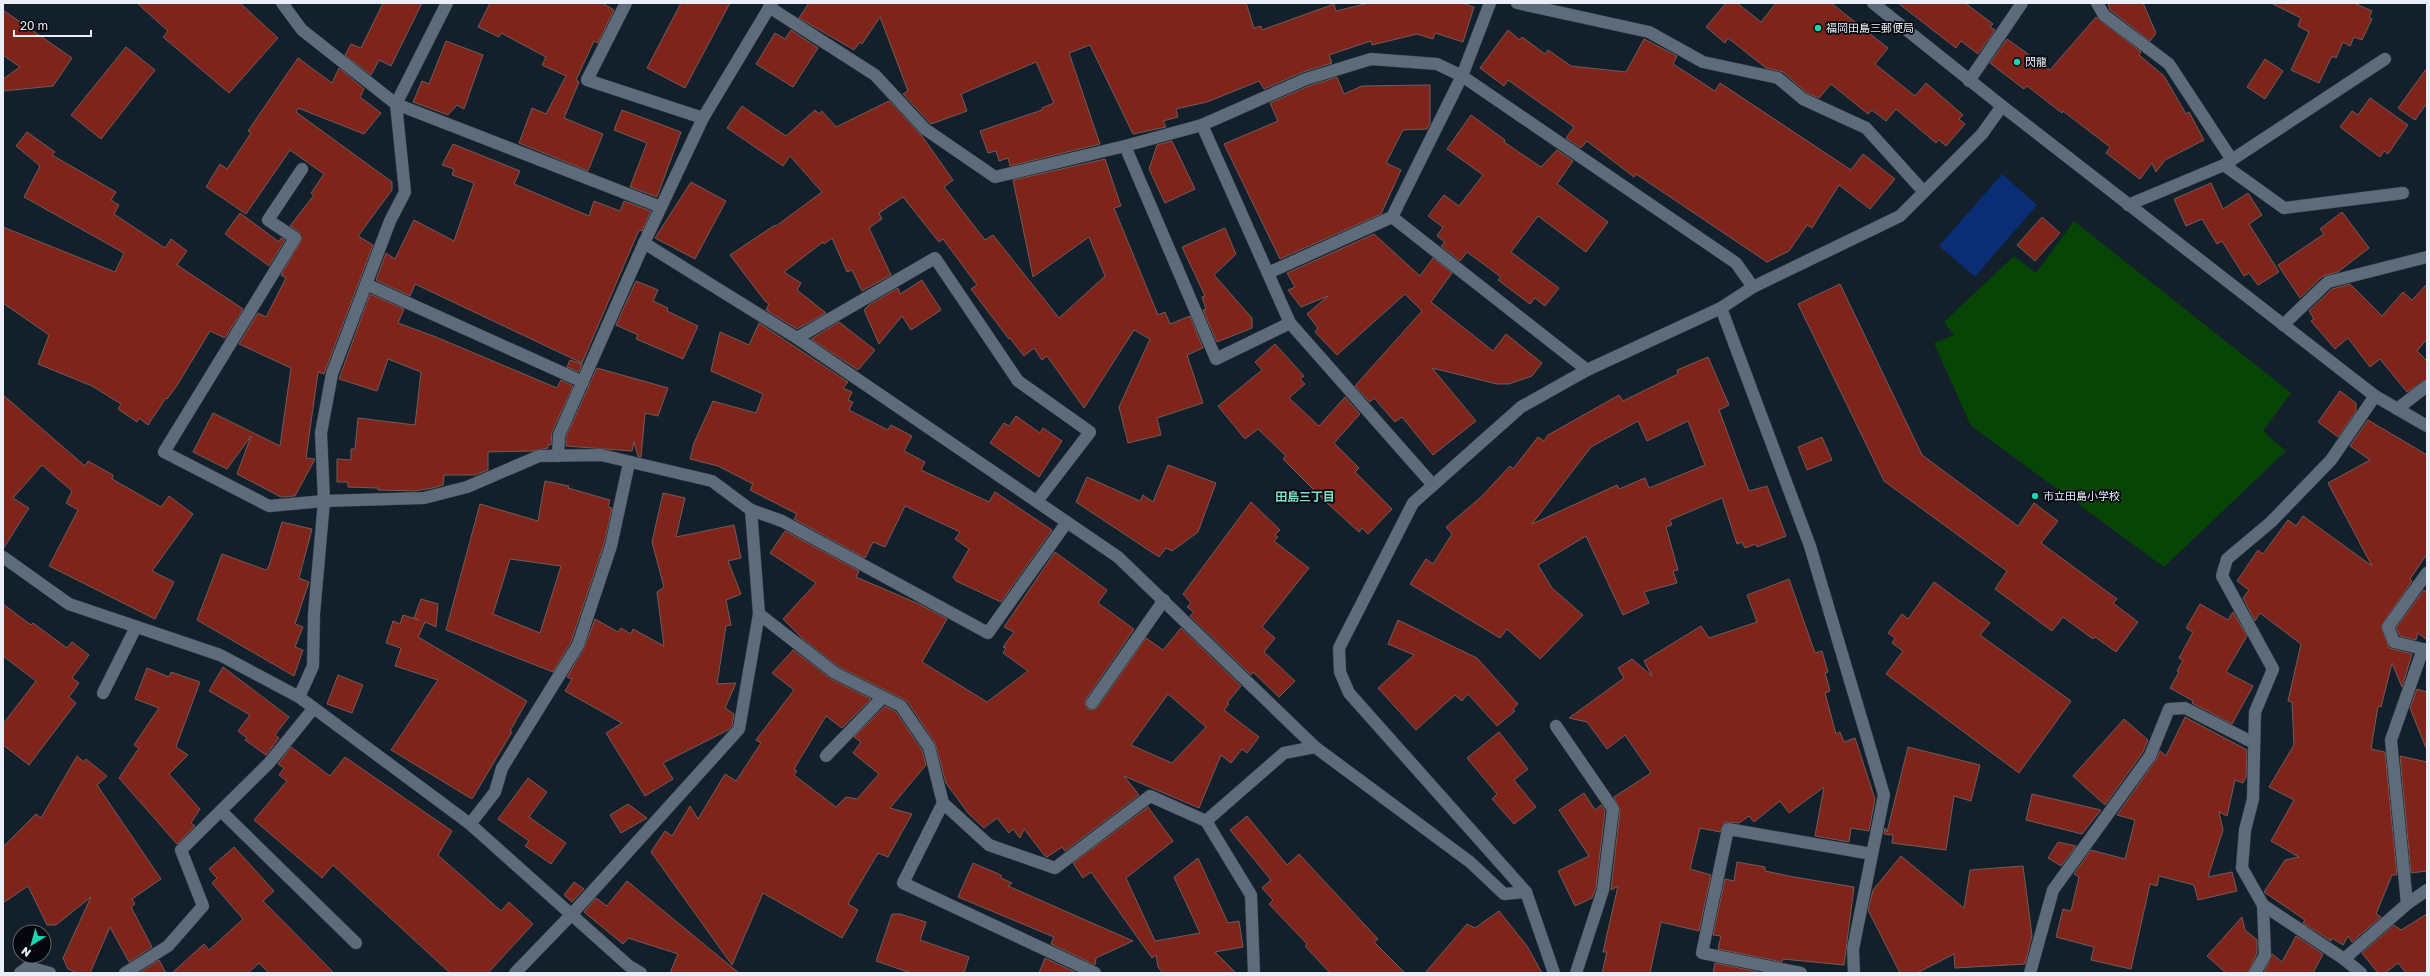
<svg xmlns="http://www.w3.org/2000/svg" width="2430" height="976" font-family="'Golos Text','Noto Sans JP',sans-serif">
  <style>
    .green { fill: #064505 }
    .water { fill: #092e73 }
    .building { fill: #7f241b; stroke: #725c58; fill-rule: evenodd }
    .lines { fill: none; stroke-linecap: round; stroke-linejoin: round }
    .service-casing { stroke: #353b45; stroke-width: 13 }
    .minor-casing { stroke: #353b45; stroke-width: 13 }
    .tertiary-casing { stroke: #353b45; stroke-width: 13 }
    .service { stroke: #5d6b7a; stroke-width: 12 }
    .minor { stroke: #5d6b7a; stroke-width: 12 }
    .tertiary { stroke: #5d6b7a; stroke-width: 12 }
    .poi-dot { fill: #18d5b2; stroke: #04080e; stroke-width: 1.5 }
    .labels { text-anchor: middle; stroke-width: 3.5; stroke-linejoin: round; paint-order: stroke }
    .poi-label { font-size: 11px; fill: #e8eff8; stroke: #04080e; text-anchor: start }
    .neighbourhood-label { font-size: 12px; font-weight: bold; fill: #7ddfc6; stroke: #04080e }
  </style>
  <rect width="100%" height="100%" fill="#131f2b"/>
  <polygon class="green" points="2074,221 2291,393 2263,431 2286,451 2164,567 1971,426 1934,343 1954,335 1944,322 2014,256 2036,273"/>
  <polygon class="water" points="2002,174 2037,205 1975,277 1939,246"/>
  <g class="building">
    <polygon points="137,3 240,3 278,38 229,93 163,37 168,31"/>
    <polygon points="383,3 422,3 391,66 379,60 371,75 345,55 351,44 361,48"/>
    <polygon points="490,3 602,3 614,10 598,43 594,41 576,80 579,82 564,118 603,134 588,171 519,143 532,108 546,114 566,76 542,65 546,57 501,33 499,37 478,27"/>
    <polygon points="681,3 730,3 685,88 647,68"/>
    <polygon points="809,3 1246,3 1254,28 1261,26 1262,30 1334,4 1336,11 1369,3 1462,3 1474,7 1463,42 1435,33 1433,39 1417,34 1372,45 1371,41 1329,55 1332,63 1303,72 1264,89 1259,81 1207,102 1176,109 1178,117 1163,121 1166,127 1133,134 1090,45 1069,53 1100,144 1010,166 1008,158 999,161 996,151 988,153 980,131 1042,110 1042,108 1054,103 1036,62 961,94 967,111 931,124 903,94 908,91 880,17 862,44 860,42 854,50 799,18"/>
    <polygon points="1726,3 1737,3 1761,22 1776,3 1831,3 1888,48 1875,64 1915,96 1926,83 1963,115 1959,119 1965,124 1946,146 1939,140 1936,143 1896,109 1886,121 1872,110 1868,114 1831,84 1819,98 1807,93 1783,72 1766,68 1728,38 1725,43 1706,27"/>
    <polygon points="1898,3 1965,3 1993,24 1990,27 1995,30 1978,54 1961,41 1956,48"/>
    <polygon points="2108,3 2143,3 2156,33 2150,41 2110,10"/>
    <polygon points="2271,3 2354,3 2372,11 2369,17 2372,19 2362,40 2354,37 2350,46 2343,42 2336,58 2332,56 2319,83 2291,70 2309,32 2298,26 2301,18"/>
    <polygon points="3,10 72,58 53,86 3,91 3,79 20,67 3,55"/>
    <polygon points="2096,17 2141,52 2139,55 2164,76 2186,114 2189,112 2204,140 2165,160 2156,172 2152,163 2140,179 2106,153 2110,147 2063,111 2062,113 2027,86 2024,89 1990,63 2007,39 2050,70"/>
    <polygon points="791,30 818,48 793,87 756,64 775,33 785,39"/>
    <polygon points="1508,30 1520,40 1522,37 1545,54 1548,50 1571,66 1626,72 1644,39 1677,56 1673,64 1715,91 1720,83 1851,170 1863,154 1895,179 1870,209 1839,185 1812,228 1807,225 1789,251 1767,262 1636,174 1634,177 1587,141 1581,148 1566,138 1574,127 1508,80 1504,86 1480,68"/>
    <polygon points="446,41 483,55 464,109 457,105 448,115 413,102 422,81 429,84"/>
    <polygon points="126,47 155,70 101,139 71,115"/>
    <polygon points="298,58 332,83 339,68 364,89 360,97 381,113 364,134 298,108 296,112 392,182 392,190 358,236 373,245 324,374 318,372 306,458 315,459 295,496 281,497 237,474 251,436 227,469 193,452 213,413 280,446 291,368 239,344 258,313 266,317 286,278 281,275 302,239 299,232 290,226 314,195 311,193 324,174 290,150 246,214 206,187 220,164 227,169 251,133 248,131"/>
    <polygon points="2265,59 2283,71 2265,99 2247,87"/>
    <polygon points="2427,68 2427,103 2415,120 2398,108"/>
    <polygon points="1337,77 1344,94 1362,86 1430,85 1430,123 1427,129 1403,130 1386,163 1401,170 1381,214 1280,259 1224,144 1278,121 1270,103 1309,86"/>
    <polygon points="2370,98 2408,125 2388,154 2384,151 2380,157 2340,127 2352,111 2358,115"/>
    <polygon points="889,101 922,136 953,180 944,187 985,240 993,235 1059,318 1105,276 1089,237 1033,277 1013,180 1105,159 1121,206 1114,208 1158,315 1165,312 1170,324 1190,316 1203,348 1187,355 1203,403 1157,418 1161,435 1128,443 1119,407 1150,339 1134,330 1084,408 1047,356 1042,360 1034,348 1024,356 1010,338 1009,339 971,289 977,285 943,239 939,242 903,197 879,213 882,219 869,228 891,275 862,291 852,270 847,272 832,238 824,244 823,242 784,272 801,283 797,290 826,313 797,329 766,310 769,304 765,301 730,255 775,225 776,226 822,192 790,156 783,166 727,128 742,106 786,136 815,110 819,114 822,111 836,127"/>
    <polygon points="622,110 681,132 657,197 630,187 647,143 614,130"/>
    <polygon points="1471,115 1505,140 1504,142 1541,167 1557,150 1573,161 1557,184 1608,222 1586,252 1538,216 1511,252 1559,288 1545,306 1535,298 1530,304 1498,280 1501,277 1467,252 1460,261 1441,246 1445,242 1437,236 1443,227 1428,216 1444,195 1459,206 1483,175 1447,149"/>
    <polygon points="27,132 55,152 52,155 116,192 111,200 119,205 114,214 165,248 171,239 187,251 177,265 243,309 225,338 210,331 176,387 167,399 166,398 148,425 139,418 137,422 118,409 121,404 92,386 38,364 49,335 3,303 3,227 115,272 124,253 24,197 40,166 16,146"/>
    <polygon points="1172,141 1195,189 1165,203 1149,169 1157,145"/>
    <polygon points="453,144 520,171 514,184 589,216 594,201 620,211 624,201 651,211 642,231 639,230 582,363 415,284 410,296 376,280 386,253 395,259 414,220 454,241 474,183 452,175 454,169 442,165"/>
    <polygon points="691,182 726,201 695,259 655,238"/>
    <polygon points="2211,183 2223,209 2248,193 2262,215 2249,224 2279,272 2258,285 2249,273 2244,276 2222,241 2217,244 2202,219 2186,226 2174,199"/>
    <polygon points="2342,212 2369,248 2338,272 2323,276 2300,298 2278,265 2324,234 2320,229"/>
    <polygon points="240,213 279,242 281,238 285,240 269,266 225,234"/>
    <polygon points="2042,217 2060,233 2035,261 2017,245"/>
    <polygon points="1225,228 1236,254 1214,275 1252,318 1252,328 1217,342 1203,310 1206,309 1202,297 1205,296 1182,247"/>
    <polygon points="1374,234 1420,276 1433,258 1452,273 1431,302 1493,351 1506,334 1542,363 1532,376 1509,384 1497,384 1432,368 1476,421 1433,455 1402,417 1395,422 1374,398 1370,402 1355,386 1422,311 1405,294 1337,355 1315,332 1318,328 1307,314 1328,296 1301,307 1288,290 1295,287 1287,273"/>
    <polygon points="922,280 941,310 911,330 902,316 879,344 864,310 869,305 898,288 900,294"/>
    <polygon points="636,281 658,290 653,301 668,308 667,311 698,326 683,359 636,339 638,335 616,325"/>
    <polygon points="1840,284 1922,455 2018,526 2034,503 2058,521 2041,543 2117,599 2113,603 2138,622 2116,652 2095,637 2093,639 2063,617 2052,631 1995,589 2007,571 1884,481 1798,304"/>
    <polygon points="2350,284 2382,316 2403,292 2412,300 2427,284 2427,339 2417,351 2427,361 2427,379 2407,392 2380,359 2370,367 2348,338 2335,349 2311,321 2314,319 2309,311 2332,289"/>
    <polygon points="370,294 404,309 398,323 436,337 557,388 561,380 573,386 552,432 551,445 548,445 548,448 531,451 488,452 488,470 475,475 444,475 443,485 433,488 415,491 378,490 378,488 348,487 348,482 337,482 337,459 351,460 351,449 355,449 358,418 415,425 421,372 388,359 377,391 339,379"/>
    <polygon points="839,322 875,350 858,370 811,339"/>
    <polygon points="759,323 848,382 843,388 852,392 848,400 853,402 849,410 888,430 891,425 912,436 904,451 925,462 921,470 989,502 995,492 1052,530 1001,602 956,581 953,577 969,549 955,539 960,532 905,506 885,547 873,542 865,558 794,519 797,514 750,490 753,484 718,466 690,459 694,443 713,401 756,413 763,394 711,371 720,332 749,345"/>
    <polygon points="1275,344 1304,376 1300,379 1305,384 1289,398 1319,426 1345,397 1360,414 1334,443 1359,468 1355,472 1392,509 1368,534 1362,528 1359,532 1326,502 1283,459 1286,456 1258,429 1245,439 1218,406 1262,370 1255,362"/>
    <path d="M1708,357L1729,405L1719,410L1749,491L1767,486L1786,536L1757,547L1756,544L1745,548L1742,542L1737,544L1722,498L1670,520L1672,525L1666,527L1678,570L1673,571L1677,583L1644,592L1649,603L1623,615L1586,536L1538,565L1552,588L1583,615L1540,659L1507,629L1500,638L1410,584L1426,559L1433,564L1452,534L1446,527L1481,497L1510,466L1513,469L1538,437L1544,441L1548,435L1619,395L1623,401L1678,374L1677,370ZM1638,421L1647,441L1688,421L1705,465L1649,488L1645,478L1619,489L1617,485L1532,524L1591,447Z"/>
    <polygon points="570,360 582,364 579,372 567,367"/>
    <polygon points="597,368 668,388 658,416 645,413 641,457 638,456 634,442 632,451 566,446 566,437"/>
    <polygon points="2340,391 2356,403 2356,411 2338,437 2318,422"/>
    <polygon points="3,395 85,466 88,461 113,475 112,479 161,507 169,496 193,514 152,571 174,582 155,619 49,566 78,510 66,503 72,491 42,465 13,498 29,508 3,549"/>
    <polygon points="1016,416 1040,433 1043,428 1062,441 1039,477 990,443 1004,423 1009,426"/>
    <polygon points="2368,420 2427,455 2427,554 2410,579 2412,581 2381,626 2389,648 2412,654 2402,687 2392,663 2381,707 2378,706 2371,749 2385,752 2397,875 2392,875 2376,914 2381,917 2352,942 2348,936 2343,945 2332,938 2331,941 2303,923 2305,920 2264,892 2285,860 2299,857 2271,841 2294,800 2269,787 2294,745 2292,702 2288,701 2301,644 2260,613 2255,621 2243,598 2249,590 2237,581 2258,550 2263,554 2288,520 2296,526 2303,516 2372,566 2328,483 2370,460 2350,446"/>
    <polygon points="1822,437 1832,460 1807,470 1798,447"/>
    <polygon points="1168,465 1216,483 1198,532 1172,551 1166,548 1159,557 1076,502 1087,477 1140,501 1143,495 1153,502"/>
    <path d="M545,481L569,486L568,488L610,500L608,507L612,508L604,544L571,642L553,672L446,630L480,504L538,521ZM510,559L561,566L540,633L493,614Z"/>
    <polygon points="663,493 685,498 676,537 734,525 741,558 728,561 741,594 726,600 731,625 726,626 717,684 736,683 725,708 734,714 732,726 728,730 663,763 673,779 645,796 606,733 622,723 565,691 572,679 567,677 584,649 595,619 618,632 621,628 631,634 633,629 664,646 657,592 664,587 652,542"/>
    <polygon points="1251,502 1280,530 1275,535 1278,537 1274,541 1309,568 1262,627 1275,638 1264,652 1295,681 1279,697 1253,672 1251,675 1190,616 1194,612 1187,607 1191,603 1183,594"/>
    <polygon points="282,522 312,529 299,578 309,582 295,624 303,627 295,647 303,650 294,676 197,620 222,554 266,570 269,566"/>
    <path d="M785,531L859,571L856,577L919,604L947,619L922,662L987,702L1028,671L1003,653L1006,648L1003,647L1014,632L1004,627L1055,552L1107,590L1098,603L1134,629L1086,699L1085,703L1087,709L1092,710L1098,707L1146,638L1163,650L1181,628L1241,686L1227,703L1229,704L1224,710L1259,737L1247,753L1242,749L1231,763L1221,755L1199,808L1124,776L1139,795L1065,851L1062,847L1047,857L1045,856L1024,829L1020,838L1013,829L1009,833L997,818L984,828L968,813L946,783L935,743L907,701L839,667L803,639L783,619L816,583L770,553ZM1168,694L1206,727L1172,763L1131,745Z"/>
    <polygon points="1789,579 1815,653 1822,651 1828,672 1825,673 1830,691 1825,693 1836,734 1840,732 1844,742 1855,738 1875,799 1869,831 1851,828 1849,842 1815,836 1824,787 1789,813 1780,801 1754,822 1749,816 1739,823 1725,822 1720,832 1700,828 1690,869 1711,875 1699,931 1661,922 1650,973 1602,973 1607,952 1603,952 1618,886 1611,890 1620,810 1614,797 1651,773 1625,735 1607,749 1587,722 1569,718 1624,678 1618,668 1632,659 1652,676 1644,661 1701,626 1709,638 1757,622 1747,595"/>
    <polygon points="1934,582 1990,623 1980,635 2071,701 2019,773 1886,674 1903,651 1892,643 1895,638 1888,633 1902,614 1908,619"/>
    <polygon points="2424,590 2427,592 2427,640 2418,633 2416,640 2400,636 2396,628"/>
    <polygon points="421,599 438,604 436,627 425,622 418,637 527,701 510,731 512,732 472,799 391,750 438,680 395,666 401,648 386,643 393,621 400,624 403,615 419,620 414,618"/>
    <polygon points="3,604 31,625 33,623 67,648 72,642 89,655 72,678 79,683 69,697 76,703 29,765 3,745 3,724 36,681 3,656"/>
    <polygon points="2200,604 2228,620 2233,612 2247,636 2226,672 2253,686 2232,724 2192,703 2193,701 2170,688 2179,672 2177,671 2183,660 2179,658 2193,632 2186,628"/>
    <polygon points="1398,620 1477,658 1518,704 1513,709 1515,711 1497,726 1468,694 1462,701 1455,695 1416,730 1378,688 1414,655 1388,644"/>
    <polygon points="793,650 831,679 871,699 842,728 826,716 794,769 797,771 794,775 836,807 846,797 857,799 879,774 853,753 861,742 854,737 885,706 896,712 922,750 926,765 890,808 912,814 888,857 878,853 848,904 858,910 842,938 763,893 732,965 651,852 665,831 672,836 690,806 698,819 725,774 736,781 761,743 756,740 794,690 772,673"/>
    <polygon points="223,667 289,717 275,735 279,738 266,755 245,740 247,738 238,731 250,715 209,691"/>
    <polygon points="147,668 169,677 171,672 200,682 176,747 188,755 169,774 200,809 191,823 195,826 177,844 119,778 139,748 134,745 159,708 135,699"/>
    <polygon points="338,675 363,685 352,713 327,704"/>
    <polygon points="2417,689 2427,692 2426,748 2410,708"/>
    <polygon points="2185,717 2247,750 2246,777 2243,783 2235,780 2227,816 2219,812 2223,830 2208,877 2232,872 2237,891 2198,900 2194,885 2159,876 2157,886 2150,884 2131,969 2091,960 2094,947 2056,937 2063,909 2071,911 2079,877 2074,874 2091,850 2125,859 2135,820 2117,815 2156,760 2160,751 2166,756"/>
    <polygon points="2124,719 2148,740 2143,752 2105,805 2073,776"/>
    <polygon points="1499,732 1528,769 1514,780 1536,807 1514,824 1492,799 1497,794 1467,758"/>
    <polygon points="291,747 330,776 345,757 452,831 438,855 501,911 509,902 533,924 488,973 450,973 333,865 322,878 254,820 287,781 279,775 284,768 278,764"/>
    <polygon points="1908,747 1980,765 1971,801 1954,796 1946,850 1892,843 1893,835 1884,834 1885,828 1887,832"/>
    <polygon points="77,756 84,762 86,759 107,776 97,785 161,879 132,899 135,904 131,907 152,947 129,962 110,927 90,973 78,973 68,969 63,958 91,897 56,925 47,925 28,886 3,903 3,847 36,814 41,818"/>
    <polygon points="2400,756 2427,762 2427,871 2411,873"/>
    <polygon points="528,778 547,792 529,817 566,843 551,864 525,846 529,841 498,819"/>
    <polygon points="1584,793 1595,810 1601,805 1605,811 1596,888 1592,898 1575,906 1558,871 1589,856 1559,810"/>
    <polygon points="2032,794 2101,810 2082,834 2026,820"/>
    <polygon points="628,804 647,818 621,833 610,815"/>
    <polygon points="1148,807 1173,841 1126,878 1155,941 1200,933 1174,877 1198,858 1228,923 1239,921 1243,947 1215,952 1236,973 1163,973 1158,967 1156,955 1152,958 1091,872 1083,878 1073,863"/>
    <polygon points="1247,816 1287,865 1299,854 1378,939 1374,942 1405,973 1330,973 1305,946 1307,944 1269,904 1273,900 1262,888 1271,880 1230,830"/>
    <polygon points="2058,842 2076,846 2061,866 2048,858"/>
    <polygon points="234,847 274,891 263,901 334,973 269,973 259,963 248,973 172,973 204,944 209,950 243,919 212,883 217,878 209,869"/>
    <polygon points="1901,856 1964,908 1970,870 2023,866 2032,936 2025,964 1955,968 1954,954 1917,973 1900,973 1868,910 1873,890"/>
    <polygon points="1737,862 1765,867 1765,871 1794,877 1854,887 1844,965 1783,959 1782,962 1718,949 1721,936 1713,935 1725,879 1734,881"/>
    <polygon points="973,863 1001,875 1001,878 1012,883 1008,886 1133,941 1096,958 1095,965 1051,944 1054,937 958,897"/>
    <polygon points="627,881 739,973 670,973 678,954 628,938 623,944 584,912 596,898 607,906"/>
    <polygon points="574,882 584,889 572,902 564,895"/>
    <polygon points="1499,911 1527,946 1542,973 1425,973 1467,924 1475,928"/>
    <polygon points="892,914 900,914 926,922 920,940 969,957 964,973 911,973 876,961"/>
    <polygon points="2427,914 2427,973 2406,973 2398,963 2385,973 2378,973 2362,953 2394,925 2401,930"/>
    <polygon points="2242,917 2245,930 2257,940 2257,953 2248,973 2226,973 2207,956"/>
    <polygon points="2296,936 2323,954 2313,973 2264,973 2272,954 2282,962"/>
    <polygon points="1045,958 1077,973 1039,973"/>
    <polygon points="159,960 166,973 139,973"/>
    <polygon points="1715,963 1763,973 1713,973"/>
  </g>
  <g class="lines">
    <defs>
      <polyline id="service" points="103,693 136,627"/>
      <g id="minor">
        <polyline points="282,3 302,30 396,104 661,207"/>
        <polyline points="626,3 587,80 703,118"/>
        <polyline points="1517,3 1649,32 1703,62 1778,78 1803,99 1866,128 1924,192"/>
        <polyline points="1873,3 2002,106 2375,396 2427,426"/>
        <polyline points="2097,3 2104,15 2169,64 2232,160"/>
        <polyline points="769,7 875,75 925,129 995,177 1125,146 1202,125 1306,79 1371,59 1437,64 1462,76 1736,263 1753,287"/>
        <polyline points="1969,81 2022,3"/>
        <polyline points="1202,125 1290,323 1433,485"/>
        <polyline points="1125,146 1216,359 1290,323"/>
        <polyline points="2224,165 2284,208 2403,193"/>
        <polyline points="302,169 268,220 295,238 164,452 269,506 324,501 424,498 467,487 539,456 601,455 712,481 751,510 759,614 739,729 571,915"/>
        <polyline points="2128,205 2224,165 2385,59"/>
        <polyline points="1392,217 1587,370"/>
        <polyline points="644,243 797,338 1118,557 1315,747 1470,862 1504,894 1526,892"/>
        <polyline points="1268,273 1392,217 1462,76 1490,3"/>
        <polyline points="366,284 583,382"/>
        <polyline points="1721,308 1810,546 1884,795 1853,949 1854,973"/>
        <polyline points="2283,325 2328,282 2427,257"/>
        <polyline points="797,338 935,258 1018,381 1090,432 1037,501"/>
        <polyline points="2397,409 2427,386"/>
        <polyline points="558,456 559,435 644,243 703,118 772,3"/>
        <polyline points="751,510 782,521 988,633 1067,522"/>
        <polyline points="3,557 69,604 220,655 299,697 470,824 629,966 641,973"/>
        <polyline points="2427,573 2388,627 2394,642 2427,650"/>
        <polyline points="759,614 835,673 901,706 929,747 943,803"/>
        <polyline points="299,697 313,666 314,614 324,501 321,433 332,374 390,221 405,192 396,104 447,3"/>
        <polyline points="1092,703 1164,600"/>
        <polyline points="1556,726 1613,809 1603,890 1576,973"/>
        <polyline points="826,756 883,697"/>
        <polyline points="221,811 356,943"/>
        <polyline points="1206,821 1251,895 1254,973"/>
        <polyline points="470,824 495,792 502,768 578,645 611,546 629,463"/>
        <polyline points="2407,904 2427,890"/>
        <polyline points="2263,905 2344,959"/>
        <polyline points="20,973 28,967 50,973"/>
        <polyline points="125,973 168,946 203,906 181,850 269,763 313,709"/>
        <polyline points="1095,973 903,883 943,803 989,845 1055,868 1150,796 1206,821 1284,753 1315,747"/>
        <polyline points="1554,973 1526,892 1349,693 1340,672 1339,648 1413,503 1521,407 1587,370 1721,308 1753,287 1900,216 1982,134 2002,106"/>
        <polyline points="1801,973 1702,953 1728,829 1872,854"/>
        <polyline points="2030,973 2053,890 2150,756 2169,709 2185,708 2254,743"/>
        <polyline points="2255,973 2265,955 2263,905 2242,868 2245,830 2253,799 2255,712 2273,669 2222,576 2227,559 2271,522 2331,460 2375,396"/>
        <polyline points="2361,973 2344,959 2407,904 2391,740 2423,649"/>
      </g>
      <polyline id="tertiary" points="515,973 571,915"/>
    </defs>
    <use href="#service" class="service-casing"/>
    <use href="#minor" class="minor-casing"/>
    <use href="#tertiary" class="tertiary-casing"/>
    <use href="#service" class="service"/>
    <use href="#minor" class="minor"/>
    <use href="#tertiary" class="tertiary"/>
  </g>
  <g class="poi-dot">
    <circle cx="1818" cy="28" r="4"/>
    <circle cx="2017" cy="62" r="4"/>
    <circle cx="2035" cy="496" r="4"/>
  </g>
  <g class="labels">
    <g class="poi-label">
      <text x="1826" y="32">福岡田島三郵便局</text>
      <text x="2025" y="66">閃龍</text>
      <text x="2043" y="500">市立田島小学校</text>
    </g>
    <g class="neighbourhood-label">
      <text x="1305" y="501">田島三丁目</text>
    </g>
  </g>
  <rect width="2430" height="976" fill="none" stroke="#e8eff8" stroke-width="8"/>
  <g transform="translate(32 944) rotate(217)"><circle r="19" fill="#04080e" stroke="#5f646c"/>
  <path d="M0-3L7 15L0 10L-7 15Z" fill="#18d5b2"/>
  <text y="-6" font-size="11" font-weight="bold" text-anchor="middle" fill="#e8eff8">N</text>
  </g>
  <path d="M14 30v6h77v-6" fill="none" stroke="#e8eff8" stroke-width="2"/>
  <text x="20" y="30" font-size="12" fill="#e8eff8" stroke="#04080e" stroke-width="3" paint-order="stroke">20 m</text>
</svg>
